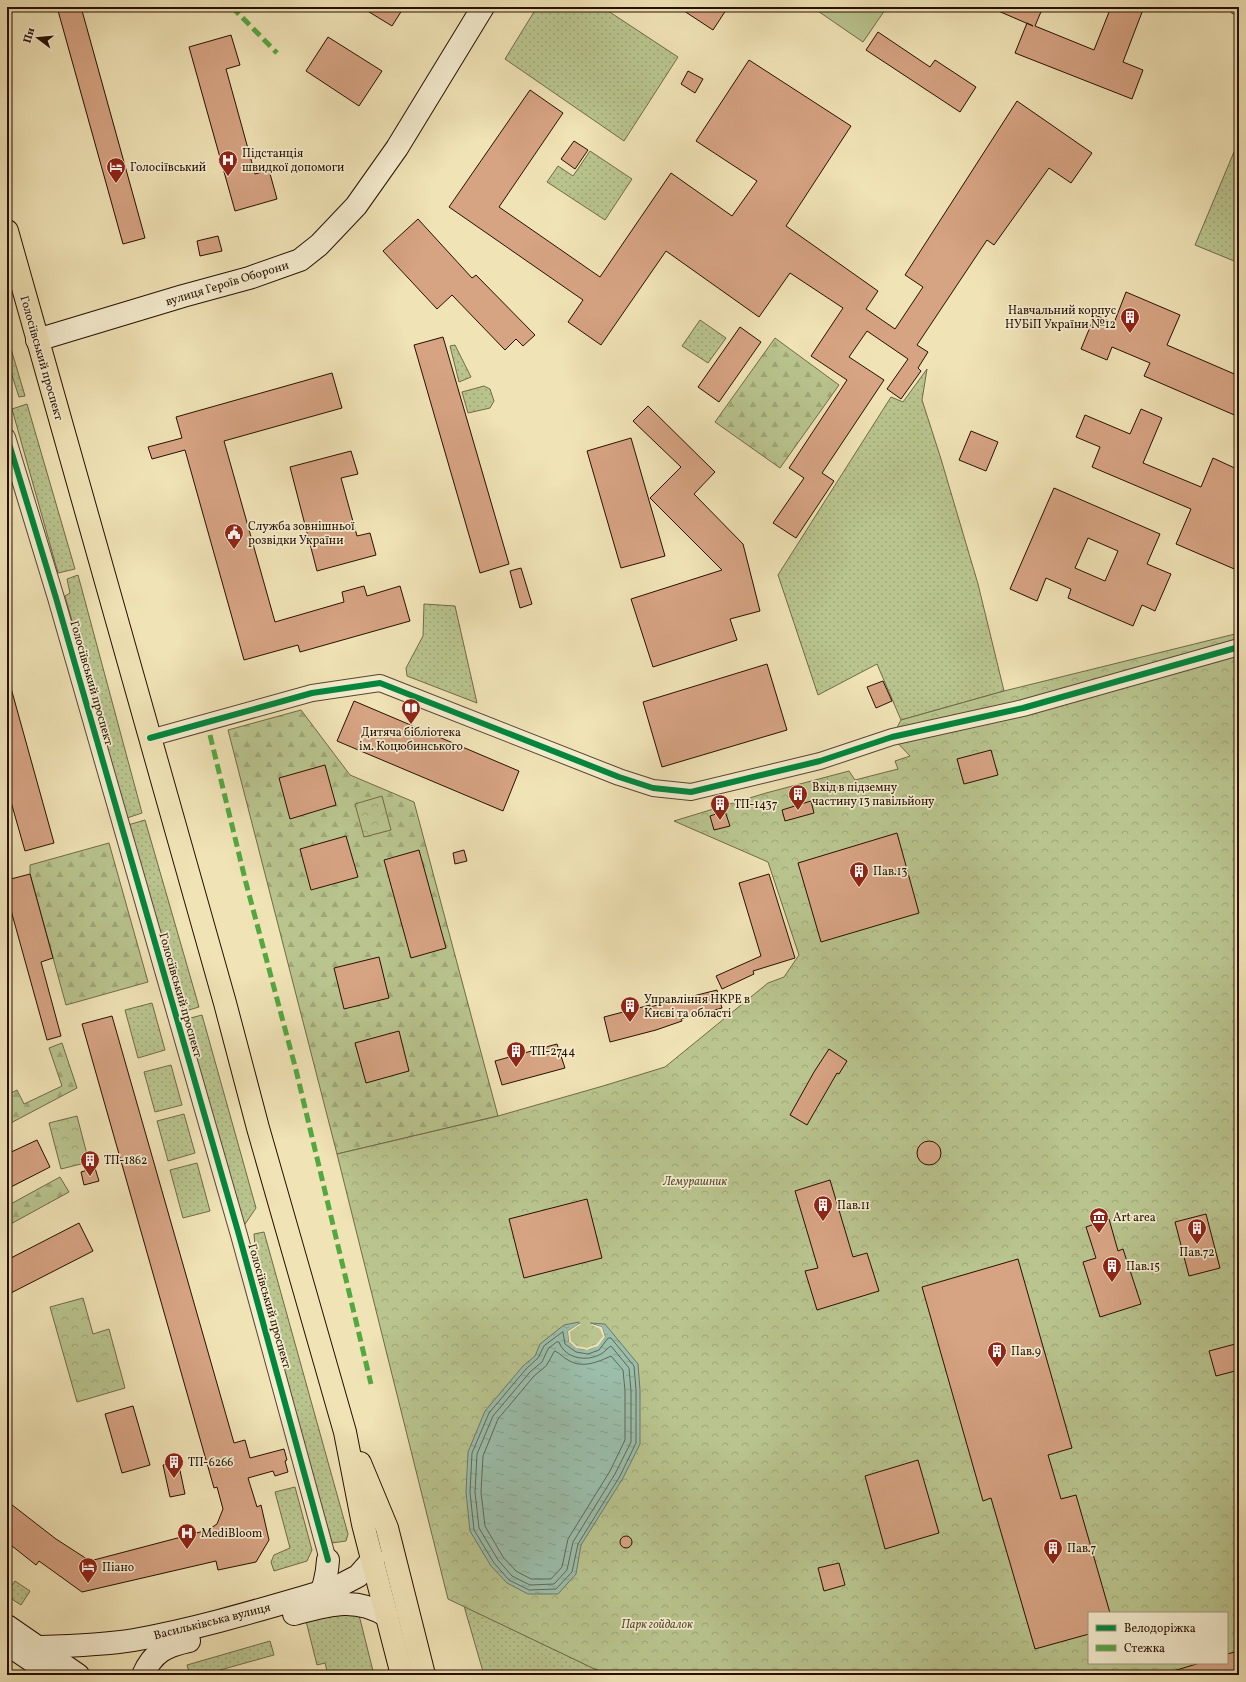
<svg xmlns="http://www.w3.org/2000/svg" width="1246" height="1682" font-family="Vollkorn,serif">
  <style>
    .grass { fill: url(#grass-dots); stroke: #706a48 }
    .forest { fill: url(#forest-firs); stroke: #706a48 }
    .park { fill: url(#park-crowns); stroke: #706a48; fill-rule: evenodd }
    .pitch { fill: #b9c48e; stroke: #706a48 }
    .water { fill: url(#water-ripples); stroke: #6c7867 }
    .pier { fill: #f0e3b6 }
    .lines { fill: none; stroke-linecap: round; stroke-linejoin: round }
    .shore { stroke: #606756; stroke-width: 1 }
    .building { fill: #d6a383; stroke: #261001; fill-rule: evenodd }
    .street-casing { stroke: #58452e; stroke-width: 18 }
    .secondary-casing { stroke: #261001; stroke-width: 24 }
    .highway-casing { stroke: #261001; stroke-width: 24 }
    .street { stroke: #f5edd0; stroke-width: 16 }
    .secondary { stroke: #f5edd0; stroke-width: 22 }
    .highway { stroke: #f0e3b6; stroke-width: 22 }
    .quiet { stroke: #53a840; stroke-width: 5; stroke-dasharray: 10 5; stroke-linecap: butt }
    .cycleway-casing { stroke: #f5edd0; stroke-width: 8 }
    .cycleway { stroke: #00873e; stroke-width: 6 }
    .labels { text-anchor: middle; stroke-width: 3.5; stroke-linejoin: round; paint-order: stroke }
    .poi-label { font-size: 12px; fill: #261001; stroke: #f5edd0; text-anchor: start }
    .street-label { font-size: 12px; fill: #261001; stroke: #f5edd0 }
    .park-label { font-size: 12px; font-style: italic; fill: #594f32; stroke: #f5edd0 }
  </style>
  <defs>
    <pattern id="grass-dots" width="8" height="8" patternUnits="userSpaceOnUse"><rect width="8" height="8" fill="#b9c48e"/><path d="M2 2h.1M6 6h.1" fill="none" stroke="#9fa779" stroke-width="1.8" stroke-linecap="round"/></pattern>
    <pattern id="forest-firs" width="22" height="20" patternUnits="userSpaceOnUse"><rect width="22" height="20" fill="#b9c48e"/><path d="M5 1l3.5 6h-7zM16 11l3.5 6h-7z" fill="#9fa779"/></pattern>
    <pattern id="park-crowns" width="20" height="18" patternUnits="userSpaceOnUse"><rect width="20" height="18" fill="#b9c48e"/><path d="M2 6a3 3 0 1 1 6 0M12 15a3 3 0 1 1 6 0" fill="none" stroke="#9fa779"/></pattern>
    <pattern id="water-ripples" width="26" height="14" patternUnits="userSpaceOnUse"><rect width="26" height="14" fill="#9bbeab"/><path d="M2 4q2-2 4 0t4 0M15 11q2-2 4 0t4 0" fill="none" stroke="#85a291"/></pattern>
  </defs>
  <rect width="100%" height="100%" fill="#f0e3b6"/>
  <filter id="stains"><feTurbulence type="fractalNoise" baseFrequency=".005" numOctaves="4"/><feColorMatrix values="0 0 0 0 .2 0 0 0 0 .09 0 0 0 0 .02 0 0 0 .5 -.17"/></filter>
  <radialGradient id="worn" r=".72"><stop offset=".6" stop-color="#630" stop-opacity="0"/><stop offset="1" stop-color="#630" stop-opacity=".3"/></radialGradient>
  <g class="grass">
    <polygon points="537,7 602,7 678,57 624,141 505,59"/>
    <polygon points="1239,140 1239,263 1195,245"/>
    <polygon points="590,151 632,179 605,220 547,182 558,166 573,176"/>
    <polygon points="700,320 726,338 708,363 682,346"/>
    <polygon points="7,335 25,396 19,397 7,360"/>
    <polygon points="455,345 471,377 459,382 450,346"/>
    <polygon points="927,369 922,400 941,459 978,584 1004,691 901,720 877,664 818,695 778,575 891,397 903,402"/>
    <polygon points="484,386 490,389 494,401 490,408 468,413 462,392"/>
    <polygon points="27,404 75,569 58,573 12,409"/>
    <polygon points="78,575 142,813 127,818 65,596 70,593 67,579"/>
    <polygon points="424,604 455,606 477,703 407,676 406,668 423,636"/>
    <polygon points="145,820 199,1007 182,1012 128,825"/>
    <polygon points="152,1003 165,1050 138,1058 125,1010"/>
    <polygon points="202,1015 256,1208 241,1230 183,1020"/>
    <polygon points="171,1065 182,1105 155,1112 144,1072"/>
    <polygon points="184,1114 195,1153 168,1161 157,1121"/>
    <polygon points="197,1163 210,1211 183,1218 170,1170"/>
    <polygon points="264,1232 348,1534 346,1541 332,1543 248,1249 255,1247 254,1234"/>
    <polygon points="295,1487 312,1550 307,1561 274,1571 271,1562 274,1555 290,1548 275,1492"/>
    <polygon points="15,1581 30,1591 21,1605 7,1596 7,1592"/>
    <polygon points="464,1606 603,1673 603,1675 484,1675"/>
    <polygon points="341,1611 357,1613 360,1619 374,1675 328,1675 325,1663 317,1665 306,1621"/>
    <polygon points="270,1641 274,1655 202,1675 190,1675 187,1665"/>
  </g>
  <g class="forest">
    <polygon points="775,338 839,385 780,468 715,422"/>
    <polygon points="301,710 350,775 414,802 498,1116 337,1154 228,730"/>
    <polygon points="109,843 148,982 66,1005 30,874 30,865"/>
    <polygon points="62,1043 77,1088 7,1125 7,1095 17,1090 24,1104 62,1086 49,1048"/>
    <polygon points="60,1177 69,1192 7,1226 7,1206"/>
  </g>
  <g class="park">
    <path d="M1239,633V1675H603V1673L448,1599L337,1154L498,1116L603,1086L665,1067L768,983L784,977L799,955L768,862L674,821L766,793L849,771L855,780L898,769L895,761L910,756L892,737L901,720L1004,691ZM1089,1613H1227V1663H1089Z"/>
    <polygon points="382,796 391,830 364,837 355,804"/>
    <polygon points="77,1116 89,1162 61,1169 49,1123"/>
    <polygon points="83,1298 93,1334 109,1329 125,1388 77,1402 50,1307"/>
  </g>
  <polygon class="pitch" points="812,7 887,7 863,42"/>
  <path class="water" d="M579,1322V1324L568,1331L569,1342C583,1354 594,1351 605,1337L602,1327L590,1323L605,1324L638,1364L640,1390V1444L623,1478L581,1545L576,1574L558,1594H528L507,1583L491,1566L470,1531L466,1492L468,1452L485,1411L523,1366L535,1356L540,1344L564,1325Z"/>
  <polygon class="pier" points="588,1323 602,1327 605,1337 598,1346 587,1350 576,1348 569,1342 568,1331 579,1324 581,1324 570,1332 571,1341 577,1346 587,1348 597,1344 603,1336 600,1329"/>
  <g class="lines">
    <g class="shore">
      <polygon points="563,1332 565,1344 576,1352 588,1354 599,1350 608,1338 611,1338 634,1366 636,1390 636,1443 620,1476 578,1544 572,1572 556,1589 529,1590 509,1580 494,1563 474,1530 470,1492 472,1453 489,1413 526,1369 538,1358 544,1346"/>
      <path d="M557,1342H559C565,1359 587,1362 601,1354C605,1352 607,1348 611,1346L629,1368L631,1391V1442L615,1474L573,1542L567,1570L554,1584L530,1585L512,1576L498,1560L479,1528L475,1492L477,1454L493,1416L530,1372L542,1362L548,1349Z"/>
      <path d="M555,1351C560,1353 563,1358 568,1360C582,1369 598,1362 611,1356L623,1370L625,1391V1440L610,1471L568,1539L562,1567L551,1579H531L516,1571L503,1557L485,1526L481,1492L483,1456L498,1419L534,1376L546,1366Z"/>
    </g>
  </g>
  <g class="building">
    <polygon points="57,7 81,7 145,238 123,244"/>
    <polygon points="361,7 404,7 392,26"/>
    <polygon points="678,7 728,7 713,30"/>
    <polygon points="989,7 1043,7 1035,26 1094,50 1111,7 1144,7 1123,62 1143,70 1132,99 1015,53 1027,23 1033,26"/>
    <polygon points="878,32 930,67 935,60 976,87 960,112 866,50"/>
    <polygon points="231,35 240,65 226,69 255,174 269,170 277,199 235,211 189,47"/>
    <polygon points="328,37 382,71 359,106 306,71"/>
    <polygon points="749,60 851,126 786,226 878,291 866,309 895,329 923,287 905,275 1017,101 1092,153 1071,183 1049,168 994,245 987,240 917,345 928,352 918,368 921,371 901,399 887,389 908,359 867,331 849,357 884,380 822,473 834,481 796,538 773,523 804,478 789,468 847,380 811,356 843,308 790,273 759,317 666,251 601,345 568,322 583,300 449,207 530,90 563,113 499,207 600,277 671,173 732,216 757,181 696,141"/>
    <polygon points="688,71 703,79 695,93 681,84"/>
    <polygon points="574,141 588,150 575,169 561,159"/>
    <polygon points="418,219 472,278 476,275 535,335 523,346 516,339 505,350 452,295 437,309 383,251"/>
    <polygon points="218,236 222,251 200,256 197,241"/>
    <polygon points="1126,292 1180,315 1167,345 1239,376 1239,417 1144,376 1150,363 1112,347 1107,360 1081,349 1095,315 1114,323"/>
    <polygon points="740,327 761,342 719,402 698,387"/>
    <polygon points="443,337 509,564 480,573 414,345"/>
    <polygon points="332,373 342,408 224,441 275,622 344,602 342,592 364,586 367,596 400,586 410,621 300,652 298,645 244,660 185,450 152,459 148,447 182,438 176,417"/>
    <polygon points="648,406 715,472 694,494 743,544 760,611 730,619 737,640 653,667 631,599 722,570 650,498 681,467 633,421"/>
    <polygon points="1141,409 1162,418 1143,463 1201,487 1213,458 1239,470 1239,571 1176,544 1191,509 1092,467 1100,447 1076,437 1085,415 1130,434"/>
    <polygon points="971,431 998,442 986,471 959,460"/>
    <polygon points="631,438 665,556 621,568 587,451"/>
    <polygon points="351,451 358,474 341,478 357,536 370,533 376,555 317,571 290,467"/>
    <path d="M1054,488L1160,534L1147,564L1171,574L1155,611L1142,605L1133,626L1068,598L1071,589L1046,578L1037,601L1010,589ZM1088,538L1118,551L1105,581L1075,568Z"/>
    <polygon points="521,568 532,604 520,608 510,571"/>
    <polygon points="767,664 787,730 662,767 643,702"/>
    <polygon points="883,681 892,701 876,708 867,687"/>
    <polygon points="11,688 54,843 25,851 7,788 7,689"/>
    <polygon points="354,701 519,771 503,811 337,741"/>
    <polygon points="991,750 998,775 964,784 957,759"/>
    <polygon points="325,765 336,805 290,819 279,778"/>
    <polygon points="811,801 814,813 785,821 782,810"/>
    <polygon points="725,811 730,826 714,830 710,816"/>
    <polygon points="897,833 919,913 821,942 798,863"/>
    <polygon points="346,836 358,877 311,890 300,849"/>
    <polygon points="419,850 446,948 411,958 384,860"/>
    <polygon points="464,850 467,861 455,864 453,853"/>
    <polygon points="30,874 53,958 41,962 61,1036 47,1040 7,896 7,880"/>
    <polygon points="769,874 795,958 753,971 754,974 722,989 716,976 761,956 739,883"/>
    <polygon points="379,957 389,998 344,1009 334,968"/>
    <polygon points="717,990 722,1008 681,1019 682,1021 656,1030 610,1042 604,1017 650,1005 650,1007"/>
    <polygon points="112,1016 234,1443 245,1440 250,1458 284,1449 287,1460 285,1461 288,1472 275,1476 273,1471 248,1478 257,1507 261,1505 269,1540 256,1562 218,1570 216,1561 82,1592 39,1561 36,1565 7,1542 7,1501 56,1539 90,1561 208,1530 217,1524 223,1509 217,1487 214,1488 82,1024"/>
    <polygon points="399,1031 409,1071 366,1083 355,1043"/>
    <polygon points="557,1044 565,1068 502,1085 495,1061"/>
    <polygon points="829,1049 847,1061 839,1074 837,1073 807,1125 790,1115 814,1072"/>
    <polygon points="37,1140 50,1167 7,1189 7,1154"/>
    <circle cx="929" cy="1153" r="12"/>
    <polygon points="95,1168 99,1181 84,1185 81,1172"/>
    <polygon points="830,1180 853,1257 867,1253 879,1291 817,1310 805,1271 818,1268 795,1191"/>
    <polygon points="587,1199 602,1258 524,1278 509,1219"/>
    <polygon points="1206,1214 1220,1268 1189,1276 1175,1222"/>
    <polygon points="1109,1219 1118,1251 1123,1249 1141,1304 1100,1317 1083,1262 1096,1258 1086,1227"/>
    <polygon points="79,1223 93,1251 7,1295 7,1260"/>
    <polygon points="1018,1259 1072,1448 1048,1455 1061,1499 1076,1495 1110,1613 1089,1613 1089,1634 1035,1649 991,1498 983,1501 922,1287"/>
    <polygon points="1239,1343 1239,1370 1216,1376 1209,1351"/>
    <polygon points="133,1406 150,1465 122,1473 105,1414"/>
    <polygon points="918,1460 939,1533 885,1549 865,1476"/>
    <polygon points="178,1461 185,1494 170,1497 163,1465"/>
    <circle cx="626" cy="1542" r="6"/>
    <polygon points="839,1563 845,1585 824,1591 818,1568"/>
    <polygon points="1239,1651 1239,1675 1171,1675 1170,1672 1200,1663 1227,1663 1227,1654"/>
  </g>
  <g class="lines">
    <defs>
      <g id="street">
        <polyline points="1238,7 1239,7"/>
        <polyline points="7,437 56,598 239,1235 328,1560"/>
        <polyline points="150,738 312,693 380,683 619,777 653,788 691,792 820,761 892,737 1023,708 1239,647"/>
      </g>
      <g id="secondary">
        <polyline points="37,340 183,296 249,278 300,260 319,245 356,206 397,148 483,7"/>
        <path d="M316,1602C324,1590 327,1575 328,1560"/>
        <path d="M294,1614C328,1605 355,1596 387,1616"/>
        <polyline points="7,1626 78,1675"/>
        <polyline points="7,1644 53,1675"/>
        <path d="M40,1647C72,1646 103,1645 134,1640C202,1628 269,1607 335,1588L358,1576L373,1559"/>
        <path d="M143,1675C153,1652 166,1646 189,1641"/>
      </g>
      <g id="highway">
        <polyline points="7,231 225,1003 258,1128 345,1432 363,1524 402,1675"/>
        <polyline points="360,1463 387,1528 424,1675"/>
      </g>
    </defs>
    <use href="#street" class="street-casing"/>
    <use href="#secondary" class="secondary-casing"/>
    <use href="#highway" class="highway-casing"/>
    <use href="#street" class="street"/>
    <use href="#secondary" class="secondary"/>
    <use href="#highway" class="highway"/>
    <g class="quiet">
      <polyline points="232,7 277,53"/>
      <polyline points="210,735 246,883 296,1070 371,1384"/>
    </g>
    <defs>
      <g id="cycleway">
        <polyline points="7,437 56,598 239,1235 328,1560"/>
        <polyline points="150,738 312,693 380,683 619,777 653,788 691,792 820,761 892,737 1023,708 1239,647"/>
      </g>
    </defs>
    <use href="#cycleway" class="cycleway-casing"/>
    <use href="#cycleway" class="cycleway"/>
  </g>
  <defs>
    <symbol id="hospital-pin" viewBox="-11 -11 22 30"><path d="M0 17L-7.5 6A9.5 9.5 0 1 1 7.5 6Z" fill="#8f2418" stroke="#f5edd0"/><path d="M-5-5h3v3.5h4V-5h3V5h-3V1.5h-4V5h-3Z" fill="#fff"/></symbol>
    <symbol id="hotel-pin" viewBox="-11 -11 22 30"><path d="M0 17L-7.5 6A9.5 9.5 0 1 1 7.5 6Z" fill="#8f2418" stroke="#f5edd0"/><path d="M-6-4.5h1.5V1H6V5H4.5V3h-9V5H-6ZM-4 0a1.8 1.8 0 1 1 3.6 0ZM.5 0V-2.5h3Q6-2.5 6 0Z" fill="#fff"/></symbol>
    <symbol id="building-pin" viewBox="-11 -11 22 30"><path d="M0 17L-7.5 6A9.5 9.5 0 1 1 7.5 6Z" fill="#8f2418" stroke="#f5edd0"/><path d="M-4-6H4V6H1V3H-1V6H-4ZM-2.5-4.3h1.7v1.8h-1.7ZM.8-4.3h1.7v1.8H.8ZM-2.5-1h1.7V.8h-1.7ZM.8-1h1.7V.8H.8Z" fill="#fff"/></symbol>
    <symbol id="civic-pin" viewBox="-11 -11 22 30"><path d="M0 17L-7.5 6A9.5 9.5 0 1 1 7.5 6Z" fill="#8f2418" stroke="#f5edd0"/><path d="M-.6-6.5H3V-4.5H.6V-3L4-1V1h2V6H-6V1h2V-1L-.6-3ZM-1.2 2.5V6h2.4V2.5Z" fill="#fff"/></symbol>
    <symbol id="library-pin" viewBox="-11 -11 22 30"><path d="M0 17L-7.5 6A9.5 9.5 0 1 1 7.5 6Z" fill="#8f2418" stroke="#f5edd0"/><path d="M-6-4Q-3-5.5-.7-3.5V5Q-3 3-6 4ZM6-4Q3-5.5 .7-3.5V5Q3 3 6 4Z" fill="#fff"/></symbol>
    <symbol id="museum-pin" viewBox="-11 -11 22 30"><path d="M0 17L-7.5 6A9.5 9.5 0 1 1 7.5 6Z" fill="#8f2418" stroke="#f5edd0"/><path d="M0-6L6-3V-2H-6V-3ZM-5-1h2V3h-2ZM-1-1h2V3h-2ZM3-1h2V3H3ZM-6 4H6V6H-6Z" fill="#fff"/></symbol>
  </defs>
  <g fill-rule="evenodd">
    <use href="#hospital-pin" x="217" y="149" width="22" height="30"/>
    <use href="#hotel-pin" x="105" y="156" width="22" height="30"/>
    <use href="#building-pin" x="1119" y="306" width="22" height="30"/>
    <use href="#civic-pin" x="223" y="522" width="22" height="30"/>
    <use href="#library-pin" x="400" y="697" width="22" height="30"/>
    <use href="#building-pin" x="787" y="783" width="22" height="30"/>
    <use href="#building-pin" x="709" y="793" width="22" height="30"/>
    <use href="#building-pin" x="848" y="860" width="22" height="30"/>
    <use href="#building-pin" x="619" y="995" width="22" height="30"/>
    <use href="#building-pin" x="505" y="1040" width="22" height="30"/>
    <use href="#building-pin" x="79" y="1149" width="22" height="30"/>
    <use href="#building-pin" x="812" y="1194" width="22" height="30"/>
    <use href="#museum-pin" x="1088" y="1206" width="22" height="30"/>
    <use href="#building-pin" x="1186" y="1217" width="22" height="30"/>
    <use href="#building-pin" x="1101" y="1255" width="22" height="30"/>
    <use href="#building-pin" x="986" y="1340" width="22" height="30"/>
    <use href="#building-pin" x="163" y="1451" width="22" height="30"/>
    <use href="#hospital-pin" x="176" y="1522" width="22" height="30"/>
    <use href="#building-pin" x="1042" y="1537" width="22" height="30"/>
    <use href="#hotel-pin" x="77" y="1556" width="22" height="30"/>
  </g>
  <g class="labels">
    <g class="poi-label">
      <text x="242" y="157">Підстанція<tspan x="242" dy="14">швидкої допомоги</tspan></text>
      <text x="130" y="171">Голосіївський</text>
      <text x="1116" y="314" text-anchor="end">Навчальний корпус<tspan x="1116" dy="14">НУБіП України №12</tspan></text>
      <text x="248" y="530">Служба зовнішньої<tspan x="248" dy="14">розвідки України</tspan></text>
      <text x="411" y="736" text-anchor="middle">Дитяча бібліотека<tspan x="411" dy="14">ім. Коцюбинського</tspan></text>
      <text x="812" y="791">Вхід в підземну<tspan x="812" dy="14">частину 13 павільйону</tspan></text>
      <text x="734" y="808">ТП-1437</text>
      <text x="873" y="875">Пав.13</text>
      <text x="644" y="1003">Управління НКРЕ в<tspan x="644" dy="14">Києві та області</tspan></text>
      <text x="530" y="1055">ТП-2744</text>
      <text x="104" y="1164">ТП-1862</text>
      <text x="837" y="1209">Пав.11</text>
      <text x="1113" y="1221">Art area</text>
      <text x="1197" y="1256" text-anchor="middle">Пав.72</text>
      <text x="1126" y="1270">Пав.15</text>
      <text x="1011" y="1355">Пав.9</text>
      <text x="188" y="1466">ТП-6266</text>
      <text x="201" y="1537">MediBloom</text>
      <text x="1067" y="1552">Пав.7</text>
      <text x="102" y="1571">Піано</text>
    </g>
    <g class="street-label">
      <text transform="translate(227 283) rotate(-17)" y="4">вулиця Героїв Оборони</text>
      <text transform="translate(42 358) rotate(74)" y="4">Голосіївський проспект</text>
      <text transform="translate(92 683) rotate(74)" y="4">Голосіївський проспект</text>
      <text transform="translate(181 995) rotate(74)" y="4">Голосіївський проспект</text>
      <text transform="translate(270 1306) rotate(74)" y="4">Голосіївський проспект</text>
      <text transform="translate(212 1621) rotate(-14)" y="4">Васильківська вулиця</text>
    </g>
    <g class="park-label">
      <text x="695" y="1185">Лемурашник</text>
      <text x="657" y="1628">Парк гойдалок</text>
    </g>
  </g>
  <rect width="1246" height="1682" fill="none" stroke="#f0e3b6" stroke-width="24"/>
  <rect x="8" y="8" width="1230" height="1666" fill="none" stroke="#261001" stroke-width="2"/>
  <rect x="12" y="12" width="1222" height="1658" fill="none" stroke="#261001"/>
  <rect x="1088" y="1612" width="140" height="52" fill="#f5edd0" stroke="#a2957d"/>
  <rect x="1096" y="1625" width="20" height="6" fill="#00873e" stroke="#a2957d"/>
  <text x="1124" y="1632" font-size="12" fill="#261001">Велодоріжка</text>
  <rect x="1096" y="1645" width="20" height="6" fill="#53a840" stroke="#a2957d"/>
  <text x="1124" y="1652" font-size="12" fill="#261001">Стежка</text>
  <g transform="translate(38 38) rotate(286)" stroke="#f5edd0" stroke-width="3" paint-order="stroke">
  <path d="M0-3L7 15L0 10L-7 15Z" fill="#261001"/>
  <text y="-6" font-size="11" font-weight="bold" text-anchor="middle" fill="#261001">Пн</text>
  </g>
  <rect width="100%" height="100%" filter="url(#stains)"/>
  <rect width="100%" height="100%" fill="url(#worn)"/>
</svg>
